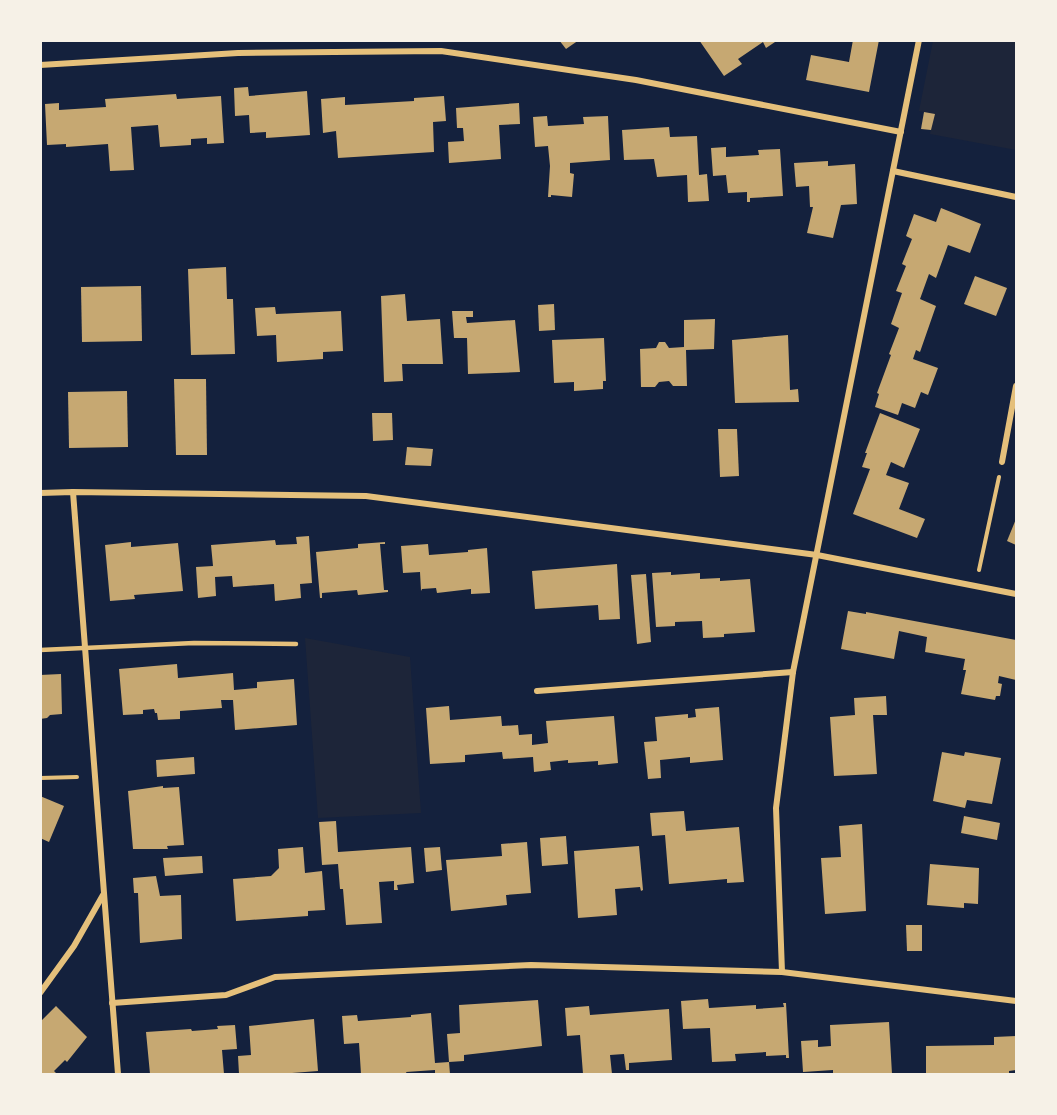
<svg xmlns="http://www.w3.org/2000/svg" width="1057" height="1115" font-family="Rubik,sans-serif">
  <style>
    .green { fill: #1d2539 }
    .building { fill: #c6a872 }
    .lines { fill: none; stroke-linecap: round; stroke-linejoin: round }
    .path { stroke: #e5c07b; stroke-width: 4 }
    .service { stroke: #e5c07b; stroke-width: 4.5 }
    .minor { stroke: #e5c07b; stroke-width: 6 }
  </style>
  <rect width="100%" height="100%" fill="#14213d"/>
  <g class="green">
    <polygon points="933,41 1016,41 1016,150 930,134 934,114 919,111"/>
    <polygon points="305,638 410,657 421,813 318,818"/>
  </g>
  <g class="building">
    <polygon points="559,40 579,40 566,49"/>
    <polygon points="699,40 778,40 766,48 763,42 738,59 742,64 724,76"/>
    <polygon points="853,40 879,40 869,92 806,80 811,55 849,62"/>
    <polygon points="248,87 249,96 307,91 310,135 266,138 266,132 250,133 249,115 235,116 234,88"/>
    <polygon points="176,94 177,99 221,96 224,143 207,144 207,138 191,139 191,145 160,147 158,125 131,127 134,170 110,171 108,144 66,147 66,144 47,145 45,104 59,103 59,110 106,107 105,99"/>
    <polygon points="444,96 446,121 433,122 434,152 338,158 336,131 323,133 321,99 345,97 345,105 414,101 414,98"/>
    <polygon points="519,103 520,124 499,125 501,159 449,163 448,142 464,141 463,128 457,128 456,108"/>
    <polygon points="924,112 935,114 931,130 921,129"/>
    <polygon points="547,116 548,126 584,124 583,117 608,116 610,160 570,163 570,173 574,174 572,197 551,195 551,197 548,197 550,166 548,146 535,147 533,117"/>
    <polygon points="669,127 670,137 697,136 699,175 707,174 709,201 688,202 687,175 657,177 654,159 624,160 622,130"/>
    <polygon points="726,147 726,157 759,155 758,150 780,149 783,196 750,198 750,202 747,202 747,192 728,193 726,175 713,176 711,148"/>
    <polygon points="828,161 828,166 855,164 857,204 841,205 833,238 807,233 813,207 810,207 809,186 796,187 794,163"/>
    <polygon points="941,208 981,224 970,253 948,245 936,278 929,274 920,299 936,306 920,352 916,350 913,359 938,368 928,395 921,392 915,408 902,403 898,415 875,407 879,394 877,393 891,355 889,354 899,328 891,324 902,293 896,291 906,266 902,264 912,239 906,236 914,214 936,222"/>
    <polygon points="226,267 227,299 233,299 235,354 191,355 188,269"/>
    <polygon points="975,276 1007,288 996,316 964,304"/>
    <polygon points="141,286 142,341 82,342 81,287"/>
    <polygon points="405,294 407,321 440,319 443,364 402,364 403,381 384,382 381,296"/>
    <polygon points="554,304 555,330 539,331 538,305"/>
    <polygon points="275,307 276,314 341,311 343,351 323,352 323,359 277,362 276,335 257,336 255,308"/>
    <polygon points="452,311 473,311 473,317 466,317 467,323 515,320 520,372 468,374 467,338 454,338"/>
    <polygon points="715,319 714,349 686,350 687,386 673,386 669,381 659,382 655,387 641,387 640,349 656,348 659,342 665,342 669,348 684,347 684,320"/>
    <polygon points="788,335 790,390 798,389 799,402 735,403 732,340"/>
    <polygon points="604,338 606,381 603,381 603,389 574,391 574,382 554,383 552,340"/>
    <polygon points="174,379 206,379 207,455 176,455"/>
    <polygon points="127,391 128,447 69,448 68,392"/>
    <polygon points="372,413 392,413 393,440 373,441"/>
    <polygon points="880,413 920,429 904,468 891,462 886,475 909,483 899,509 925,519 917,538 853,514 870,469 862,467 867,453 865,453"/>
    <polygon points="718,429 737,429 739,476 720,477"/>
    <polygon points="407,447 433,449 431,466 405,465"/>
    <polygon points="1016,519 1016,545 1007,541"/>
    <polygon points="309,536 312,583 300,584 301,598 275,601 274,584 233,587 232,576 215,577 216,596 198,598 196,567 213,566 211,545 275,540 276,545 297,544 296,537"/>
    <polygon points="131,542 131,547 178,543 183,591 134,595 135,599 110,601 105,545"/>
    <polygon points="385,542 385,544 380,544 384,590 388,590 388,592 358,595 357,590 322,593 322,598 320,598 316,552 358,548 358,544"/>
    <polygon points="428,544 429,555 468,552 468,550 487,548 490,593 471,594 471,589 437,593 436,588 422,589 421,591 420,572 403,573 401,546"/>
    <polygon points="617,564 620,619 599,620 598,605 535,609 532,571"/>
    <polygon points="671,572 671,575 700,573 700,579 720,578 720,581 750,579 755,632 724,634 724,637 703,638 702,621 675,622 675,626 656,627 652,573"/>
    <polygon points="646,574 651,642 637,644 631,575"/>
    <polygon points="848,611 866,614 866,612 1016,640 1016,680 999,676 998,683 1002,684 1000,696 996,696 995,700 961,694 966,670 963,670 965,659 925,652 927,637 899,631 894,659 841,649"/>
    <polygon points="177,664 178,678 233,673 234,690 257,688 257,682 294,679 297,725 235,730 233,700 221,700 222,708 180,711 180,719 158,720 157,713 155,713 154,709 143,710 143,714 123,715 119,669"/>
    <polygon points="61,674 62,714 50,715 47,718 40,719 40,675"/>
    <polygon points="886,696 887,715 873,715 877,774 834,776 830,717 855,715 854,698"/>
    <polygon points="449,706 450,720 501,716 502,726 518,725 519,735 532,734 532,745 548,743 546,721 614,716 618,763 598,765 598,761 568,763 568,760 550,762 551,770 534,772 533,757 503,759 502,752 465,755 465,762 430,764 426,708"/>
    <polygon points="719,707 723,760 690,763 690,757 660,760 661,778 648,779 644,742 657,741 655,717 688,714 688,718 696,717 695,709"/>
    <polygon points="942,752 964,756 965,752 1001,758 992,804 967,800 965,808 933,801"/>
    <polygon points="194,757 195,774 157,777 156,760"/>
    <polygon points="163,786 163,788 179,787 184,845 167,846 168,849 133,849 128,791"/>
    <polygon points="40,796 64,806 49,842 40,838"/>
    <polygon points="684,811 686,831 739,827 744,882 727,883 727,879 669,884 665,835 652,836 650,813"/>
    <polygon points="964,816 1000,823 997,840 961,833"/>
    <polygon points="336,821 338,852 411,847 414,883 397,885 398,890 394,890 394,881 379,882 382,923 346,925 343,889 340,889 338,864 322,865 319,822"/>
    <polygon points="862,824 866,911 825,914 821,858 841,857 839,826"/>
    <polygon points="566,836 568,864 542,866 540,838"/>
    <polygon points="527,842 531,893 506,895 507,905 451,911 446,860 502,856 501,844"/>
    <polygon points="639,846 643,890 641,891 640,887 615,889 617,915 578,918 574,851"/>
    <polygon points="303,847 305,873 322,871 325,910 308,911 308,916 236,921 233,879 271,876 279,868 278,849"/>
    <polygon points="440,847 442,870 426,872 424,848"/>
    <polygon points="202,856 203,873 165,876 163,858"/>
    <polygon points="930,864 979,868 978,904 964,903 964,908 927,905"/>
    <polygon points="156,876 160,896 181,895 182,939 140,943 138,893 134,893 133,878"/>
    <polygon points="906,925 922,925 922,951 907,951"/>
    <polygon points="708,999 709,1008 756,1005 756,1009 784,1007 783,1003 786,1003 789,1058 786,1058 786,1055 766,1056 766,1052 735,1054 736,1061 712,1062 710,1028 683,1029 681,1001"/>
    <polygon points="538,1000 542,1046 464,1055 464,1061 449,1062 447,1034 460,1033 459,1005"/>
    <polygon points="56,1006 87,1037 67,1062 65,1060 54,1071 57,1074 40,1074 40,1022"/>
    <polygon points="589,1006 590,1015 669,1009 672,1060 629,1063 629,1070 626,1070 624,1054 610,1055 612,1074 583,1074 580,1035 567,1036 565,1008"/>
    <polygon points="431,1013 435,1063 449,1062 450,1074 435,1074 435,1070 406,1072 407,1074 361,1074 359,1043 344,1044 342,1016 357,1015 358,1021 411,1017 411,1015"/>
    <polygon points="314,1019 318,1071 279,1074 239,1074 238,1056 251,1055 249,1026"/>
    <polygon points="889,1022 892,1074 833,1074 833,1070 803,1072 801,1041 818,1040 818,1047 831,1046 830,1025"/>
    <polygon points="235,1025 237,1049 222,1050 224,1074 150,1074 146,1032 191,1029 192,1031 218,1029 217,1026"/>
    <polygon points="1016,1036 1016,1070 1009,1071 1009,1074 926,1074 926,1046 994,1045 994,1037"/>
  </g>
  <g class="lines">
    <g class="path">
      <polyline points="979,570 999,477"/>
      <polyline points="40,778 77,777"/>
    </g>
    <polyline class="service" points="40,650 194,643 296,644"/>
    <g class="minor">
      <polyline points="40,65 238,53 441,51 636,80 901,132"/>
      <polyline points="893,171 1016,197"/>
      <polyline points="1002,462 1016,386"/>
      <polyline points="73,492 118,1074"/>
      <polyline points="40,493 73,492 366,496 817,555 1016,594"/>
      <polyline points="537,691 793,672"/>
      <polyline points="782,972 776,808 793,672 919,40"/>
      <polyline points="40,993 74,946 103,895"/>
      <polyline points="112,1003 226,995 275,977 531,965 782,972 1016,1001"/>
    </g>
  </g>
  <rect width="1057" height="1115" fill="none" stroke="#f6f1e7" stroke-width="84"/>
</svg>
